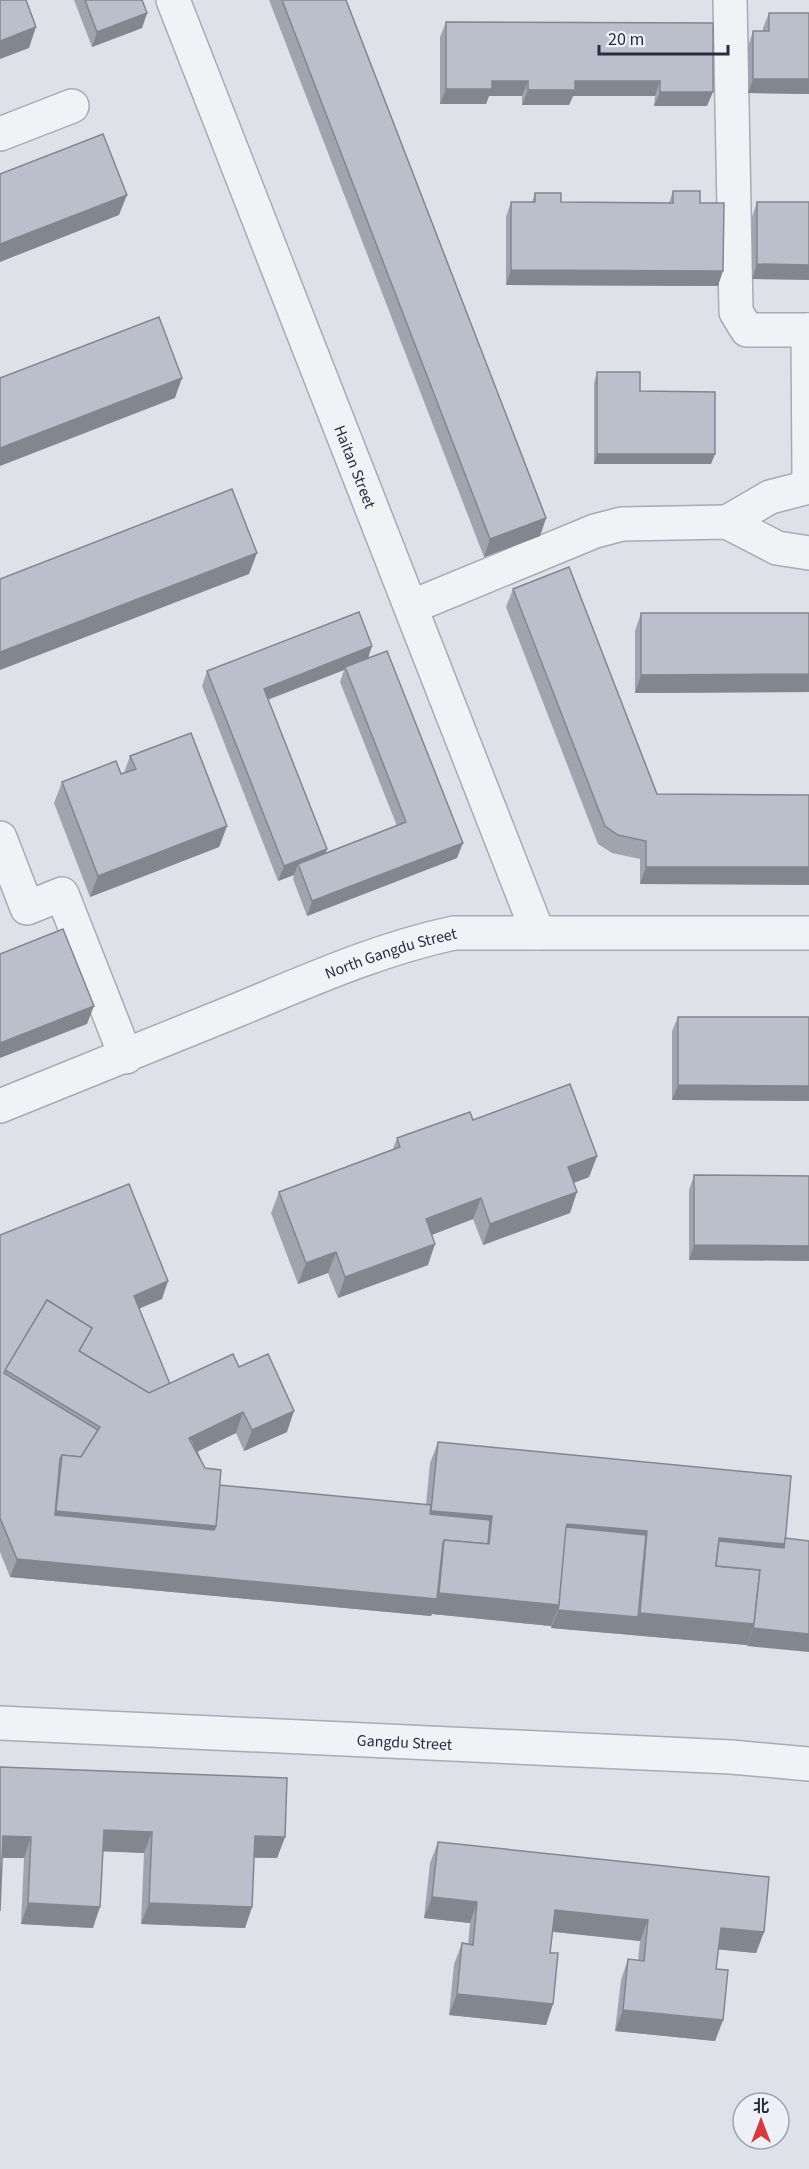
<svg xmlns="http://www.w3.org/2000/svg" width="809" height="2169" font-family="'Source Sans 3','Noto Sans SC',sans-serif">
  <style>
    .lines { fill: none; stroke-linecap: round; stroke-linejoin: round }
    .minor-casing { stroke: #a7abb6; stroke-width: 36 }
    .minor { stroke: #f0f2f6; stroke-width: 33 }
    .wall { fill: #a0a4af; fill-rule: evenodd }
    .shaded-wall { fill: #82868e }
    .building { fill: #babfcb; stroke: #82868e; stroke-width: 1.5 }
    .labels { text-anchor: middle; stroke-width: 4.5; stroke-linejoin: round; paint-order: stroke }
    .street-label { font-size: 16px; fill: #262d40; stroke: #edf0f6 }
  </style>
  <rect width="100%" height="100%" fill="#dee1e8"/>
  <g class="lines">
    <defs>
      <g id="minor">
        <path id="s1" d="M173,0L538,933"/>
        <polyline points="730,0 736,312 747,330 809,330"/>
        <polyline points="0,134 72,106"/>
        <polyline points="808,330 809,480"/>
        <polyline points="727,522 770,497 809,487"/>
        <polyline points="411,607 595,531 622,524 727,522 777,548 809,553"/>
        <polyline points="0,838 27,908 62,894 126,1057"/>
        <path id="s2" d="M0,1106C80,1074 160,1042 240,1009C310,980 379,949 454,933H809"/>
        <path id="s3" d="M0,1723L731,1757L809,1764"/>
      </g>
    </defs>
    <use href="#minor" class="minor-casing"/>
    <use href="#minor" class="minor"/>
  </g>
  <g class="wall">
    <polygon points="74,0 142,0 147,13 142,28 92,47"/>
    <polygon points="269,0 346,0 546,518 540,536 484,557"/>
    <polygon points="769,13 809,13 809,94 748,93 748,46 753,31 763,31 763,28"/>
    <polygon points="446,22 713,23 707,106 654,106 655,96 573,96 569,105 522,105 522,96 489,96 486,104 440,104 440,37"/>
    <polygon points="673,191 700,203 718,286 506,285 506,217 511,202 532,202 535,193 561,202 669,203"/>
    <polygon points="757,202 809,202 752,279 752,217"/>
    <polygon points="597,372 640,391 711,464 594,464 594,383"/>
    <polygon points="513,589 657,794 809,795 640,884 640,859 612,853 598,844 506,607"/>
    <polygon points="641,613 809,613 809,692 635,693 635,631"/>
    <path d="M372,646L368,658L457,858L307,916L293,879L294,875L278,881L202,686L207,671ZM344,670L340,682L397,826L325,853L327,849L268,700Z"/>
    <polygon points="130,756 227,826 219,847 90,897 54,803 62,782 124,773"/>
    <polygon points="678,1017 809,1017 672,1100 672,1031"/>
    <polygon points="473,1120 597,1156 589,1177 574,1183 570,1213 483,1245 473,1219 432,1235 428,1265 338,1298 328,1273 298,1284 271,1213 279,1192 393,1149 397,1138"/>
    <polygon points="694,1175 809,1176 689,1260 689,1190"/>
    <polygon points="0,1235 162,1299 139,1309 170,1384 239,1367 287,1432 244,1451 236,1433 197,1452 205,1468 219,1485 426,1505 430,1463 438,1442 785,1538 809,1541 747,1646 747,1645 551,1628 551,1626 432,1614 431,1616 10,1577 0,1552"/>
    <polygon points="0,1767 285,1837 277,1858 254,1858 252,1907 245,1928 141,1924 144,1853 103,1851 93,1928 21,1924 24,1858 2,1858"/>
    <polygon points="438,1842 764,1932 756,1953 718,1949 716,1969 723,2020 715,2041 615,2031 621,1980 628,1959 638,1961 640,1941 553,1932 550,1953 553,2004 546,2025 449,2015 454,1964 462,1943 468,1944 470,1923 424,1918 430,1863"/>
  </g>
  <g class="shaded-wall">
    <polygon points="147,13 142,28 92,47 97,32"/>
    <polygon points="36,27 29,48 0,59 0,41"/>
    <polygon points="753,79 809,79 809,94 748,93"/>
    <polygon points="492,81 528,81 522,96 489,96 486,104 440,104 446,89"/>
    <polygon points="575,81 660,81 655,96 573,96 569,105 522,105 528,90"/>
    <polygon points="660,92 713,92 707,106 654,106"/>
    <polygon points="127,195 119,215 0,262 0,244"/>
    <polygon points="757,264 809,265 809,280 752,279"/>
    <polygon points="511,270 723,271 718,286 506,285"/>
    <polygon points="182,378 175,398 0,466 0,448"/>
    <polygon points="597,454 715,454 711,464 594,464"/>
    <polygon points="546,518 540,536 484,557 490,539"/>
    <polygon points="257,553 249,574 0,670 0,652"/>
    <polygon points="372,646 367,661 345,667 344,670 258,703 264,689"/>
    <polygon points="809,674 809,692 635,693 641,675"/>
    <polygon points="227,826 219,847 90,897 98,876"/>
    <polygon points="463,843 457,858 307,916 312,901"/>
    <polygon points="327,849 321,864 298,864 294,875 278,881 284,866"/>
    <polygon points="646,867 809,867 809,885 640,884"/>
    <polygon points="94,1006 87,1024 0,1058 0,1043"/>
    <polygon points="678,1085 809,1086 809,1101 672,1100"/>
    <polygon points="597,1156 589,1177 560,1188 568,1167"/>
    <polygon points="577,1192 570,1213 483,1245 490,1224"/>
    <polygon points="481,1198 473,1219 418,1240 426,1219"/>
    <polygon points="435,1244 428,1265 338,1298 345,1277"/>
    <polygon points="694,1245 809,1246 809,1261 689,1260"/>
    <polygon points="336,1252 328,1273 298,1284 306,1263"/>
    <polygon points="168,1281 162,1299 127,1313 134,1296"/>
    <polygon points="294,1411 287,1432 244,1451 252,1430"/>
    <polygon points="243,1412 236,1433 194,1453 189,1438"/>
    <polygon points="56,1511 216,1526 208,1547 49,1532"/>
    <polygon points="431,1511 492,1516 484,1537 424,1532"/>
    <polygon points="567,1524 647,1531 640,1552 564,1545"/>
    <polygon points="719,1538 785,1544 777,1565 716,1559"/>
    <polygon points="17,1559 437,1599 439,1593 559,1605 551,1626 432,1614 431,1616 10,1577"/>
    <polygon points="558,1610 638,1617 640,1613 754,1624 747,1645 551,1628"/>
    <polygon points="753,1628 809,1634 809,1652 747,1646"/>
    <polygon points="104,1830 152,1832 144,1853 96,1851"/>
    <polygon points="3,1836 31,1837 24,1858 0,1858"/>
    <polygon points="255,1836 285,1837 277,1858 248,1857"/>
    <polygon points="432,1897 477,1902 470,1923 424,1918"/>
    <polygon points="28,1903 100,1907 93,1928 21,1924"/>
    <polygon points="149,1903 252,1907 245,1928 141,1924"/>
    <polygon points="555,1910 648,1920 640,1941 547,1931"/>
    <polygon points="721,1928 764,1932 756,1953 713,1949"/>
    <polygon points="457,1994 553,2004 546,2025 449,2015"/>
    <polygon points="623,2010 723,2020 715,2041 615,2031"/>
  </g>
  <g class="building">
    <polygon points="0,0 26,0 36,27 0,41"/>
    <polygon points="85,0 142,0 147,13 97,32"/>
    <polygon points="282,0 346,0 546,518 490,539"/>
    <polygon points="769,13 809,13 809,79 753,79 753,31 769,31"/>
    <polygon points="446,22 713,23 713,92 660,92 660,81 575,81 575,90 528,90 528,81 492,81 492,89 446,89"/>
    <polygon points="103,134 127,195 0,244 0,174"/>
    <polygon points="673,191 700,191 700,203 724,203 723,271 511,270 511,202 535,202 535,193 561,193 561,202 673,203"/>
    <polygon points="757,202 809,202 809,265 757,264"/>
    <polygon points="159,317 182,378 0,448 0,378"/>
    <polygon points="597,372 640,372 640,391 715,392 715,454 597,454"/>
    <polygon points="232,489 257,553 0,652 0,579"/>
    <polygon points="569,567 657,794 809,795 809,867 646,867 646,841 618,835 605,826 513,589"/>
    <polygon points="359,612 372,646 264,689 327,849 284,866 207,671"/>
    <polygon points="641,613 809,613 809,674 641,675"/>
    <polygon points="387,651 463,843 312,901 298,864 406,822 345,667"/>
    <polygon points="191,733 227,826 98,876 62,782 116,761 121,774 136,769 130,756"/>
    <polygon points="63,929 94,1006 0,1043 0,954"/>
    <polygon points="678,1017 809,1017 809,1086 678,1085"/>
    <polygon points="570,1084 597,1156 568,1167 577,1192 490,1224 481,1198 426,1219 435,1244 345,1277 336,1252 306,1263 279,1192 400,1147 397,1138 470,1112 473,1120"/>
    <polygon points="694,1175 809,1176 809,1246 694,1245"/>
    <polygon points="129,1184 168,1281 134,1296 170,1384 149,1393 79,1351 92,1328 47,1300 4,1373 98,1430 81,1457 62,1455 60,1459 55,1515 214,1530 216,1526 219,1485 431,1505 430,1514 490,1520 488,1544 444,1540 443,1543 437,1599 17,1559 0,1518 0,1235"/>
    <polygon points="47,1300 92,1328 79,1351 149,1393 233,1354 239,1367 268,1354 294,1411 252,1430 243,1412 189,1438 205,1468 221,1470 216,1526 56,1511 62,1455 81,1457 100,1427 5,1370"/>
    <polygon points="192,1439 200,1459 190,1440"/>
    <polygon points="438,1442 791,1476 785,1544 719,1538 716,1566 760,1570 754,1624 640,1613 647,1531 567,1524 559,1605 439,1593 444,1540 489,1544 492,1516 431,1511"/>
    <polygon points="566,1527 646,1535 638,1617 558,1610 559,1605"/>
    <polygon points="785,1538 809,1541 809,1634 753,1628 754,1624 760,1570 716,1566 719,1541 784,1548"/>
    <polygon points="0,1767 287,1778 285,1837 255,1836 252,1907 149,1903 152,1832 104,1830 100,1907 28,1903 31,1837 3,1836 0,1911"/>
    <polygon points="438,1842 769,1877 764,1932 721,1928 716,1969 728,1970 723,2020 623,2010 628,1959 644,1961 648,1920 555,1910 550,1953 558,1953 553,2004 457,1994 462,1943 473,1945 477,1902 432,1897"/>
  </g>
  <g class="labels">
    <g class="street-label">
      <text dy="6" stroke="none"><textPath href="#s1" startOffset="501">Haitan Street</textPath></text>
      <text dy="6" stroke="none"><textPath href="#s2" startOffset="420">North Gangdu Street</textPath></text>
      <text dy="6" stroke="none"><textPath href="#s3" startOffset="405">Gangdu Street</textPath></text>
    </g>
  </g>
  <g transform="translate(761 2121)"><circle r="28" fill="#edf0f6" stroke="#9da2ad" stroke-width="1.5"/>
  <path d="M0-4.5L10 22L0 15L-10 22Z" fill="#d73940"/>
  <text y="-9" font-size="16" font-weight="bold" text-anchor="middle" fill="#262d40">北</text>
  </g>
  <path d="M599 45v9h129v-9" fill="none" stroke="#262d40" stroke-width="3"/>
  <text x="608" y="45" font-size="18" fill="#262d40" stroke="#edf0f6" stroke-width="4.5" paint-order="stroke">20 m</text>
</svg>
